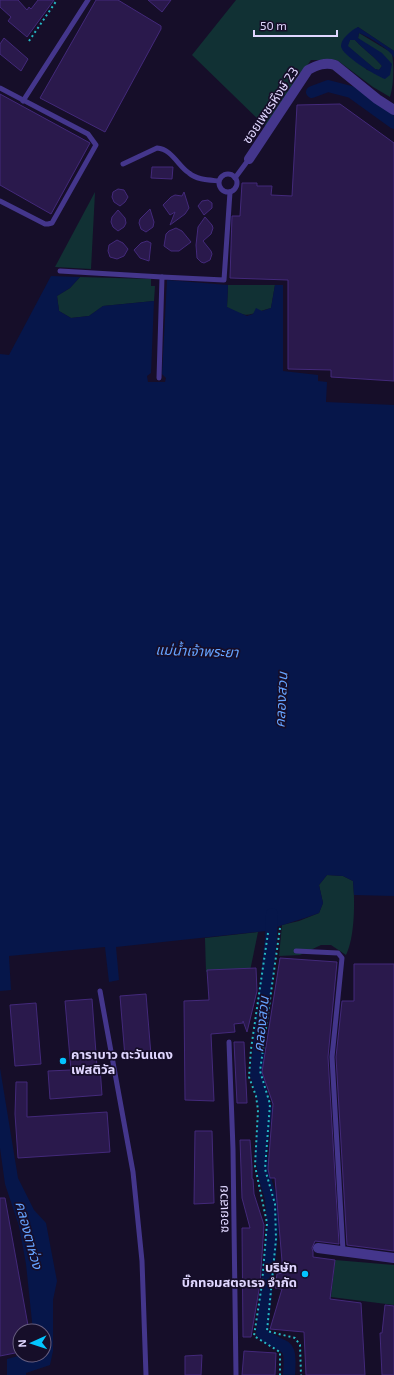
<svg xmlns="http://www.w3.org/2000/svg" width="394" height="1375" font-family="'Exo 2','Noto Sans Thai',sans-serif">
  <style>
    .green { fill: #113134 }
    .water { fill: #06164a; fill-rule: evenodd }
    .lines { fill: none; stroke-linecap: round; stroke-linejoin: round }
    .canal { stroke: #06164a; stroke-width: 12 }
    .building { fill: #2a194c; stroke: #43297a }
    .path { stroke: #26b8c4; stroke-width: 2; stroke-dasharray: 2 3; stroke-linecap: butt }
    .service { stroke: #44368c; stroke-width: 5 }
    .minor { stroke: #44368c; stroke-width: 10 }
    .poi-dot { fill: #03c5ff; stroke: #160e29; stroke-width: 1.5 }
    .labels { text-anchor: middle; stroke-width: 3.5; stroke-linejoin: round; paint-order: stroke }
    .street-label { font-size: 13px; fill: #e0d7ff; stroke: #160e29 }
    .poi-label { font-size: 13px; font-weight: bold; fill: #e0d7ff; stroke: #160e29; text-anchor: start }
    .water-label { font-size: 14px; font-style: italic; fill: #65a3ff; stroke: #160e29 }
  </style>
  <rect width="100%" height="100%" fill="#160e29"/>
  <g class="green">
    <path d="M236,0H394V51L358,27L342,42L367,70L390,75L358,38L359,33L392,53C394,66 394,84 390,97L373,87L337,60H311L265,126L192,55Z"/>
    <path d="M350,40H355C363,49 374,56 382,66L379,70L375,69L347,46Z"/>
    <polygon points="95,192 91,269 55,267"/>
    <polygon points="80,277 151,279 151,286 155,286 154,301 103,306 89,316 71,318 59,311 57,296 70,288"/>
    <path d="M228,285H275L271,308C249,314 249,320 227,307Z"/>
    <path d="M327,875L343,876L353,881C355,901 355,937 346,955L331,945H321L300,955L279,956L282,925L299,921L319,913L323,903L319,885Z"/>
    <polygon points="258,932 250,971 206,972 205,938"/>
    <polygon points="335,1260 394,1265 394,1305 331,1297"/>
  </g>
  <g class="water">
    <path d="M358,27L394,51V58C390,49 369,37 359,33L358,38L382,53L392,64L390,75L385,79C376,76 341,55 341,46C341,38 352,30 358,27ZM350,40H355C363,49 374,56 382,66L379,70L375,69L348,46Z"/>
    <path d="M51,276L80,277L70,288L57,296L59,311L71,318L89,316L103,306L154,301L151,373L147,376L148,382H165L166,378L162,374L167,280L228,285L227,307L247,316L253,314L256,308L262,311L271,308L275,285H283V371L318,375V381L327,382L326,402L394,405V896L354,895L353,881L343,876L327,875L319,885L323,903L319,913C301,920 283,924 266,931L116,947L119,980L109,982L105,947L9,956L11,990L0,991V354L9,355Z"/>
    <polygon points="0,1068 18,1178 34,1210 46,1223 57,1281 53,1300 53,1351 50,1365 26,1373 26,1375 7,1375 7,1359 22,1355 44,1355 44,1331 33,1331 26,1264 19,1226 5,1184 0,1148"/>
  </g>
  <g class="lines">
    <g class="canal">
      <polyline points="312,92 328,86 351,92 394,123"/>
      <path d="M272,914L271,938L256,1074L266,1109L261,1154L264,1175L271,1199L273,1225L262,1333C284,1353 292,1336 289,1375"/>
    </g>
  </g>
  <g class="building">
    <polygon points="0,0 18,0 27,10 29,7 31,9 38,0 54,0 27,37 8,21 11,17 0,7"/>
    <polygon points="96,0 118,0 161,26 161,29 105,132 40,98"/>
    <polygon points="148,0 171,0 162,12"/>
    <polygon points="4,38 28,59 21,71 0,54 0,44"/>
    <polygon points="0,94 90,143 51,214 0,185"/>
    <polygon points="340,104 394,143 394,381 331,377 331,370 288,369 288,280 230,278 232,216 240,216 242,183 257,183 257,186 272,186 271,195 292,196 297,105"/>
    <polygon points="152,167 173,167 172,179 151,178"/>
    <polygon points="118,189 124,190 128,197 125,202 120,206 114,202 112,197 113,192"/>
    <polygon points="184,192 189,208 185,214 170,225 175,212 170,215 163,205 171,197 175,195 182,196"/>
    <polygon points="208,200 212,203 212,208 204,215 198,206 202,201"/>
    <polygon points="150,209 154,222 153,227 146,232 141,229 139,223 140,219"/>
    <polygon points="118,210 125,218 126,223 124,227 118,231 113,227 111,222 112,217"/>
    <polygon points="205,217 212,225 213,228 211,234 203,241 211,251 212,254 210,260 204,263 201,262 197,258 196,245 198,227"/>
    <polygon points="176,228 182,231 191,242 179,251 171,251 164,246 166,234 169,231"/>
    <polygon points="117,240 123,243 128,249 124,256 117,259 110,257 108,251 109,245"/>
    <polygon points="147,241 151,243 149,261 140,258 134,250 141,243"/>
    <polygon points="280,958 337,962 328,1057 339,1244 315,1241 312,1248 313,1252 313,1257 335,1260 330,1299 361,1303 365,1375 306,1375 304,1332 270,1329 282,1289 275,1288 277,1274 283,1273 275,1178 270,1178 268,1169 273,1104 262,1072"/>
    <polygon points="354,964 394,964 394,1251 347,1245 336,1057 342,1001 354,1001"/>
    <polygon points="256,968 257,991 247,1032 243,1021 243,1023 234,1024 235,1032 211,1034 214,1101 185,1100 184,1001 209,1000 207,970"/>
    <polygon points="146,994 151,1055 125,1057 120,996"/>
    <polygon points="92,999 97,1067 100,1067 102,1095 50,1099 48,1071 71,1070 65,1001"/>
    <polygon points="36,1003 41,1064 15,1066 10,1005"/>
    <polygon points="234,1042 244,1042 247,1103 237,1103"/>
    <polygon points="16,1082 27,1082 27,1117 107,1112 110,1152 18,1158 15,1114"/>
    <polygon points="195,1131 212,1131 214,1203 194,1204"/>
    <polygon points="240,1140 250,1140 252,1167 252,1179 253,1179 254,1194 264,1225 260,1284 251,1337 243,1337 242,1228 250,1228 242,1198"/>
    <polygon points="0,1198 5,1198 29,1331 20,1331 20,1352 0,1356"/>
    <polygon points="385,1305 394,1306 394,1375 382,1375 380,1333 382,1333"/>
    <polygon points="244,1351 276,1353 275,1375 242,1375"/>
    <polygon points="202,1355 201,1375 185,1375 185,1356"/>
  </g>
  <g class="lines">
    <g class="path">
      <polyline points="29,41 57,0"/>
      <polyline points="280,928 260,1071 270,1104 265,1169 275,1204 276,1239 267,1331 295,1338 300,1345 301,1375"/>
      <polyline points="268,933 251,1049 249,1077 256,1096 258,1110 255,1166 267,1223 262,1284 254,1336 280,1352 280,1375"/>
    </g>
    <g class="service">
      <polyline points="0,88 88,134 96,145 52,223 48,224 45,224 0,201"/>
      <polyline points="23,101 88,0"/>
      <path d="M123,164L157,148C172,149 178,166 189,173C197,180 209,180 219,181"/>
      <circle cx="228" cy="183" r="9"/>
      <polyline points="235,178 249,159"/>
      <polyline points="60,271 162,277"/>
      <polyline points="159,378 162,277 224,280 230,192"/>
      <polyline points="296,951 338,953 342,958 332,1057 343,1251"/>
      <polyline points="100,991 133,1172 142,1261 146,1375"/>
      <polyline points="229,1042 233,1149 236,1375"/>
    </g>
    <g class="minor">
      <path d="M249,159L308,70C317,65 325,62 335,65L377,99L394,110"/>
      <polyline points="318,1248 394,1258"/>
    </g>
  </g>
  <g class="poi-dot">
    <circle cx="63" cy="1061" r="4"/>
    <circle cx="305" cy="1274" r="4"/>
  </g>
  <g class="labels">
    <g class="street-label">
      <text transform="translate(270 105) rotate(-56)" y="5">ซอยเพชรหึงษ์ 23</text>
      <text transform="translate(223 1209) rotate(-91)" y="5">ซอยเสวย</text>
    </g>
    <g class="poi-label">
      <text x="71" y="1059">คาราบาว ตะวันแดง<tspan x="71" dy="15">เฟสติวัล</tspan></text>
      <text x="297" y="1272" text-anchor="end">บริษัท<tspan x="297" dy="15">บิ๊กทอมสตอเรจ จำกัด</tspan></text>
    </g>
    <g class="water-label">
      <text transform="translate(197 651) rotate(2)" y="5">แม่น้ำเจ้าพระยา</text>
      <text transform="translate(281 700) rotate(-87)" y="5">คลองสวน</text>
      <text transform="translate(261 1024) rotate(-84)" y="5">คลองสวน</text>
      <text transform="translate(29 1235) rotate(75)" y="5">คลองตาห่วง</text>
    </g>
  </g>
  <g transform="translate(32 1343) rotate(267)"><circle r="19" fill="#160e29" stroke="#675e7f"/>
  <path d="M0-3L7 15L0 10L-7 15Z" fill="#03c5ff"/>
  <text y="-6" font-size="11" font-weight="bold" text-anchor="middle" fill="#e0d7ff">N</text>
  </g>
  <path d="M254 30v6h83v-6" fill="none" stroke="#e0d7ff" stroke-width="2"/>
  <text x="260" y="30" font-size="12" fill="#e0d7ff" stroke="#160e29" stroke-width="3" paint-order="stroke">50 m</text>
</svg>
